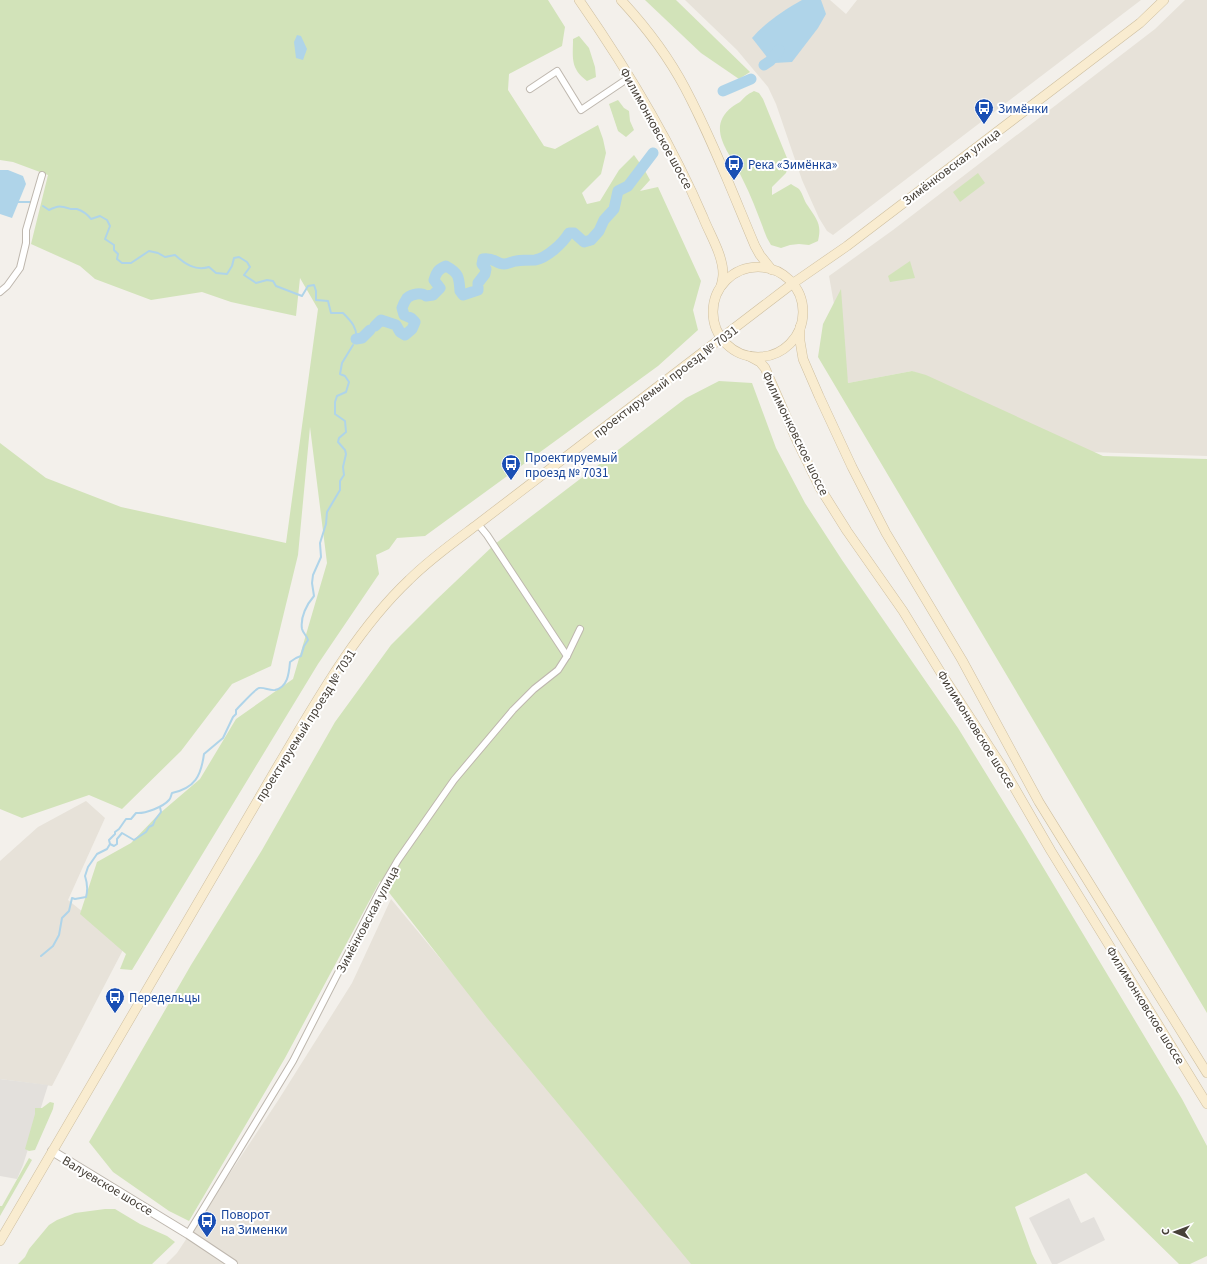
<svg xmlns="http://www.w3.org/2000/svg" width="1207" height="1264" font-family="'Source Sans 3',sans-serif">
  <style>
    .residential { fill: #e7e2d9 }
    .industrial { fill: #e3e0dc }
    .green { fill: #d2e3b9 }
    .water { fill: #afd4e9 }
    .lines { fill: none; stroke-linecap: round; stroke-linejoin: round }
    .stream { stroke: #afd4e9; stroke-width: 2 }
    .river { stroke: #afd4e9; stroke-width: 11 }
    .minor-casing { stroke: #beb7ae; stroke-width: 8 }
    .tertiary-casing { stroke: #beb7ae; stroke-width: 10 }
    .secondary-casing { stroke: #cebfa0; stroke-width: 10 }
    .minor { stroke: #fff; stroke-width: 6 }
    .tertiary { stroke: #fff; stroke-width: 8 }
    .secondary { stroke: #f9ecd0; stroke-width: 9 }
    .labels { text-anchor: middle; stroke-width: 4; stroke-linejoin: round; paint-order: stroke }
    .transit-label { font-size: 13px; fill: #164399; stroke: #fff; text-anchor: start }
    .street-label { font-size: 13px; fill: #474139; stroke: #fff }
  </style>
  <rect width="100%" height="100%" fill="#f3f0eb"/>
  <g class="residential">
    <polygon points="685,0 830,0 846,14 857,0 1141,0 833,235 827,231 819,218 802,180 776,104 768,87 737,50"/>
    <polygon points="1185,0 1207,0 1207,456 1090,452 912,371 848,383 829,276 893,230 1155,29"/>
    <polygon points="86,801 105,818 68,900 125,946 52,1086 0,1079 0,861 38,827"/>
    <polygon points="391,899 693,1264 166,1264 177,1253 279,1099 352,983"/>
  </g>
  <g class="industrial">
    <polygon points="0,1079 48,1085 23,1165 17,1179 0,1176"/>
    <polygon points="1069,1198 1081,1223 1094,1217 1105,1240 1057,1264 1052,1264 1029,1218"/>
  </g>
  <g class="green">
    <polygon points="0,0 548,0 565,27 562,46 509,74 508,90 544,146 555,149 598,125 603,139 606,153 601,174 582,193 587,204 600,201 619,170 634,155 644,169 650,180 640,191 658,187 701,281 693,310 698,330 658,366 425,536 397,538 389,549 376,555 379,574 318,664 132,970 120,969 126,954 80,914 97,862 131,843 159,814 200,779 236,719 293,679 327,563 310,427 298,555 271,666 232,684 181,751 122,809 89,795 22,818 0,809 0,443 46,478 121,507 286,543 318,309 300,278 296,316 231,302 202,292 151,300 95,279 80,266 31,244 48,175 13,162 0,160"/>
    <polygon points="645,0 676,0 750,72 739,79 701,53"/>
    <path d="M579,36L589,48L595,67L596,77L587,81C570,68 573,58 573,39Z"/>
    <path d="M754,91L759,93L763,99L789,163L786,173L772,187V195L791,184C793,186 797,187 799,189C803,194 804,201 808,206C817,220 822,224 818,241L809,245L799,244L790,245L781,248L771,245L767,238C759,218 752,197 742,178C732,155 704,129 732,107C734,105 737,104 740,102C746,96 746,95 754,91Z"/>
    <polygon points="618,100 624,108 629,111 630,121 634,130 626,137 618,131 609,104"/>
    <polygon points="978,173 985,183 960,202 953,192"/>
    <polygon points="910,261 915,278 890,282 888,276"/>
    <polygon points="841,289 848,383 912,371 926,375 1103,456 1207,459 1207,1013 818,357 823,324"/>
    <polygon points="719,381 752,383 776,448 805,503 842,560 958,728 1022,832 1182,1099 1207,1146 1207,1256 1190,1264 1179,1264 1086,1173 1015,1207 1032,1254 1037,1264 691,1264 487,1018 380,881 285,1058 189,1221 169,1211 113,1172 89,1142 191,965 262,850 335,722 391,645 435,601 495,544 686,398"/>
    <polygon points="50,1102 54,1103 53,1109 35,1150 29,1151 25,1149 35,1114 35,1108 42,1108"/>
    <polygon points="29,1158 32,1160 0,1216 0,1206 2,1206"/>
    <polygon points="105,1209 115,1209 140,1224 167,1236 175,1242 152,1264 18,1264 25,1257 29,1249 49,1225 57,1220 75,1213"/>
  </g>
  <g class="water">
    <path d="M802,0H821L826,14L818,28L792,62L774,63L770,61L752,38C765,23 784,10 802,0Z"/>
    <polygon points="297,35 301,36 307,49 303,60 296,58 294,42"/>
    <polygon points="0,170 8,170 23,176 26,184 12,218 0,214"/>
  </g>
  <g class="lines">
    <g class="stream">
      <polyline points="17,202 31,202"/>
      <path d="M43,206L49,210C59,205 61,206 71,209C73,209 75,209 77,209C83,211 88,215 91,219L100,216L107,220L110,226L105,239L114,245V250L118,254L117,259L122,263H131L149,251L158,253L165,257L175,255C185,264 195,271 209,267L216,273L227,274L232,266L234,258L239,257L247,262L250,267L244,275L256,283L267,280L273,281L276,286L302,296L308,286L314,285L316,291V300L328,301L331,313H343C351,321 358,328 356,340"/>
      <polyline points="110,844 114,846 117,844 117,839 122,833 134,840 146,832 149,827 153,825 155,820 161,812 160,807"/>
      <path d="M41,956L53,946L59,935L62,918L69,911L72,898L75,899L86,897C88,890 87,882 85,876L88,867L97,854L107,849L110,844L109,840L115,834V832L119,829L126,819H131L136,813C145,814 163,807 169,800C171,798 171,795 172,793C195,788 201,776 204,754L223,738L233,717L236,714V710C241,705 255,689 259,688C264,687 270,691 275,690C288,687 289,673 290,662L296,658L301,656L304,646L308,640C307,636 303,633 302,629C300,617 307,604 314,596L312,583L313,575L321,557L320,543L326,524L327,512L340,490V481L344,475L343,467L346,454L345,450L338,442L339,438L346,432L345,421L335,414V402L337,396L346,392L349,382L345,376L340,374L342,363L353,345"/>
    </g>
    <g class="river">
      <polyline points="764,65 770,61 779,50"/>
      <polyline points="723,91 751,79"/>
      <path d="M375,326L381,320L396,325L400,332L405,335L412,329L415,322L411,318L404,315L402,308C403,305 405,301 407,298C412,294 421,292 426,296L433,295L440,288L434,280C436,273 438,269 446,266C459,273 459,277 460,291L463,295L478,290V283L485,274L486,269L482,264L483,259C494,257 496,264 504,264C508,264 513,261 516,261C523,260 529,260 535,260C547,258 563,243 569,233H574L584,242L591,240L599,231L604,220L614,209L618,191L628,186L653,153"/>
      <polyline points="356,339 362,338 370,330"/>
    </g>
    <defs>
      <g id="minor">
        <polyline points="530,89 557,71 581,110 630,77"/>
        <polyline points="0,292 7,286 20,268 26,243 26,230 42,175"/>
        <polyline points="478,524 487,535 567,656"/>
        <polyline points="188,1234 293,1061 381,889 398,860 454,780 513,710 534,689 558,670 567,656 580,629"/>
      </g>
      <polyline id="tertiary" points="52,1151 188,1234 233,1264"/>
      <g id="secondary">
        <path d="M579,0C627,69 670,140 703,217C710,235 723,255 723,274C723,278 722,282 721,286"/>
        <path d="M621,0C646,27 668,56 685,88C712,139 733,194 755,246L760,255L772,270"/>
        <circle cx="758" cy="312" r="45"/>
        <polyline points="800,327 800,341 803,359 819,396 852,467 886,533 962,660 1039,802 1207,1073"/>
        <polyline points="749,356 760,362 765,368 797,441 820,488 847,531 903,611 941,673 1003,768 1051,851 1207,1104"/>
        <path d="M0,1241L279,764C316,702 356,630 409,580C430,559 454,542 478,524L792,284L847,246L1140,23L1164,0"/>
      </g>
    </defs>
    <use href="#minor" class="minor-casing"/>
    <use href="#tertiary" class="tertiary-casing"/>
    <use href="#secondary" class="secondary-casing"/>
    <use href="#minor" class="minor"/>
    <use href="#tertiary" class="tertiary"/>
    <use href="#secondary" class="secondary"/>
  </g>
  <defs>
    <symbol id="bus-pin" viewBox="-11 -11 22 30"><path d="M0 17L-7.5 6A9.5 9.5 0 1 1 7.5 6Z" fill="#1a4fb4" stroke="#fff"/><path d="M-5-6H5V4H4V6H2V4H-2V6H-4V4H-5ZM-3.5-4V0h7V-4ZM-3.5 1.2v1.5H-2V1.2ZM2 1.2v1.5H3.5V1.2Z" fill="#fff"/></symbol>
  </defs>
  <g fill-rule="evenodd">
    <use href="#bus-pin" x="973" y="97" width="22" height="30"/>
    <use href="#bus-pin" x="723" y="153" width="22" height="30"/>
    <use href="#bus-pin" x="500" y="453" width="22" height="30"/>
    <use href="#bus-pin" x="104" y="986" width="22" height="30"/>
    <use href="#bus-pin" x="196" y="1210" width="22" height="30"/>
  </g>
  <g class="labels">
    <g class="transit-label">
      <text x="998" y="113">Зимёнки</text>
      <text x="748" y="169">Река «Зимёнка»</text>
      <text x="525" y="462">Проектируемый<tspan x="525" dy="15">проезд № 7031</tspan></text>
      <text x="129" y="1002">Передельцы</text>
      <text x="221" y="1219">Поворот<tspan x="221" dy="15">на Зименки</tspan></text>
    </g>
    <g class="street-label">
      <text transform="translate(657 128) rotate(61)" y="5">Филимонковское шоссе</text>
      <text transform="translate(951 166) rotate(-37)" y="5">Зимёнковская улица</text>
      <text transform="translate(665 381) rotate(-37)" y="5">проектируемый проезд № 7031</text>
      <text transform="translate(796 433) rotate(64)" y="5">Филимонковское шоссе</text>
      <text transform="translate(305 725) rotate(-58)" y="5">проектируемый проезд № 7031</text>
      <text transform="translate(977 729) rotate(58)" y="5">Филимонковское шоссе</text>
      <text transform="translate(367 919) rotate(-62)" y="5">Зимёнковская улица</text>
      <text transform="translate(1146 1005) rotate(58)" y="5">Филимонковское шоссе</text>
      <text transform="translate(108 1185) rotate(31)" y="5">Валуевское шоссе</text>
    </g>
  </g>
  <g transform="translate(1175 1232) rotate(271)" stroke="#ffffff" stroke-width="3" paint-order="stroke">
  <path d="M0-3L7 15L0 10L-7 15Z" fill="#474139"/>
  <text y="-6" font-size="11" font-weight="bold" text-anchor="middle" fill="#474139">С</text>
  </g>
</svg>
